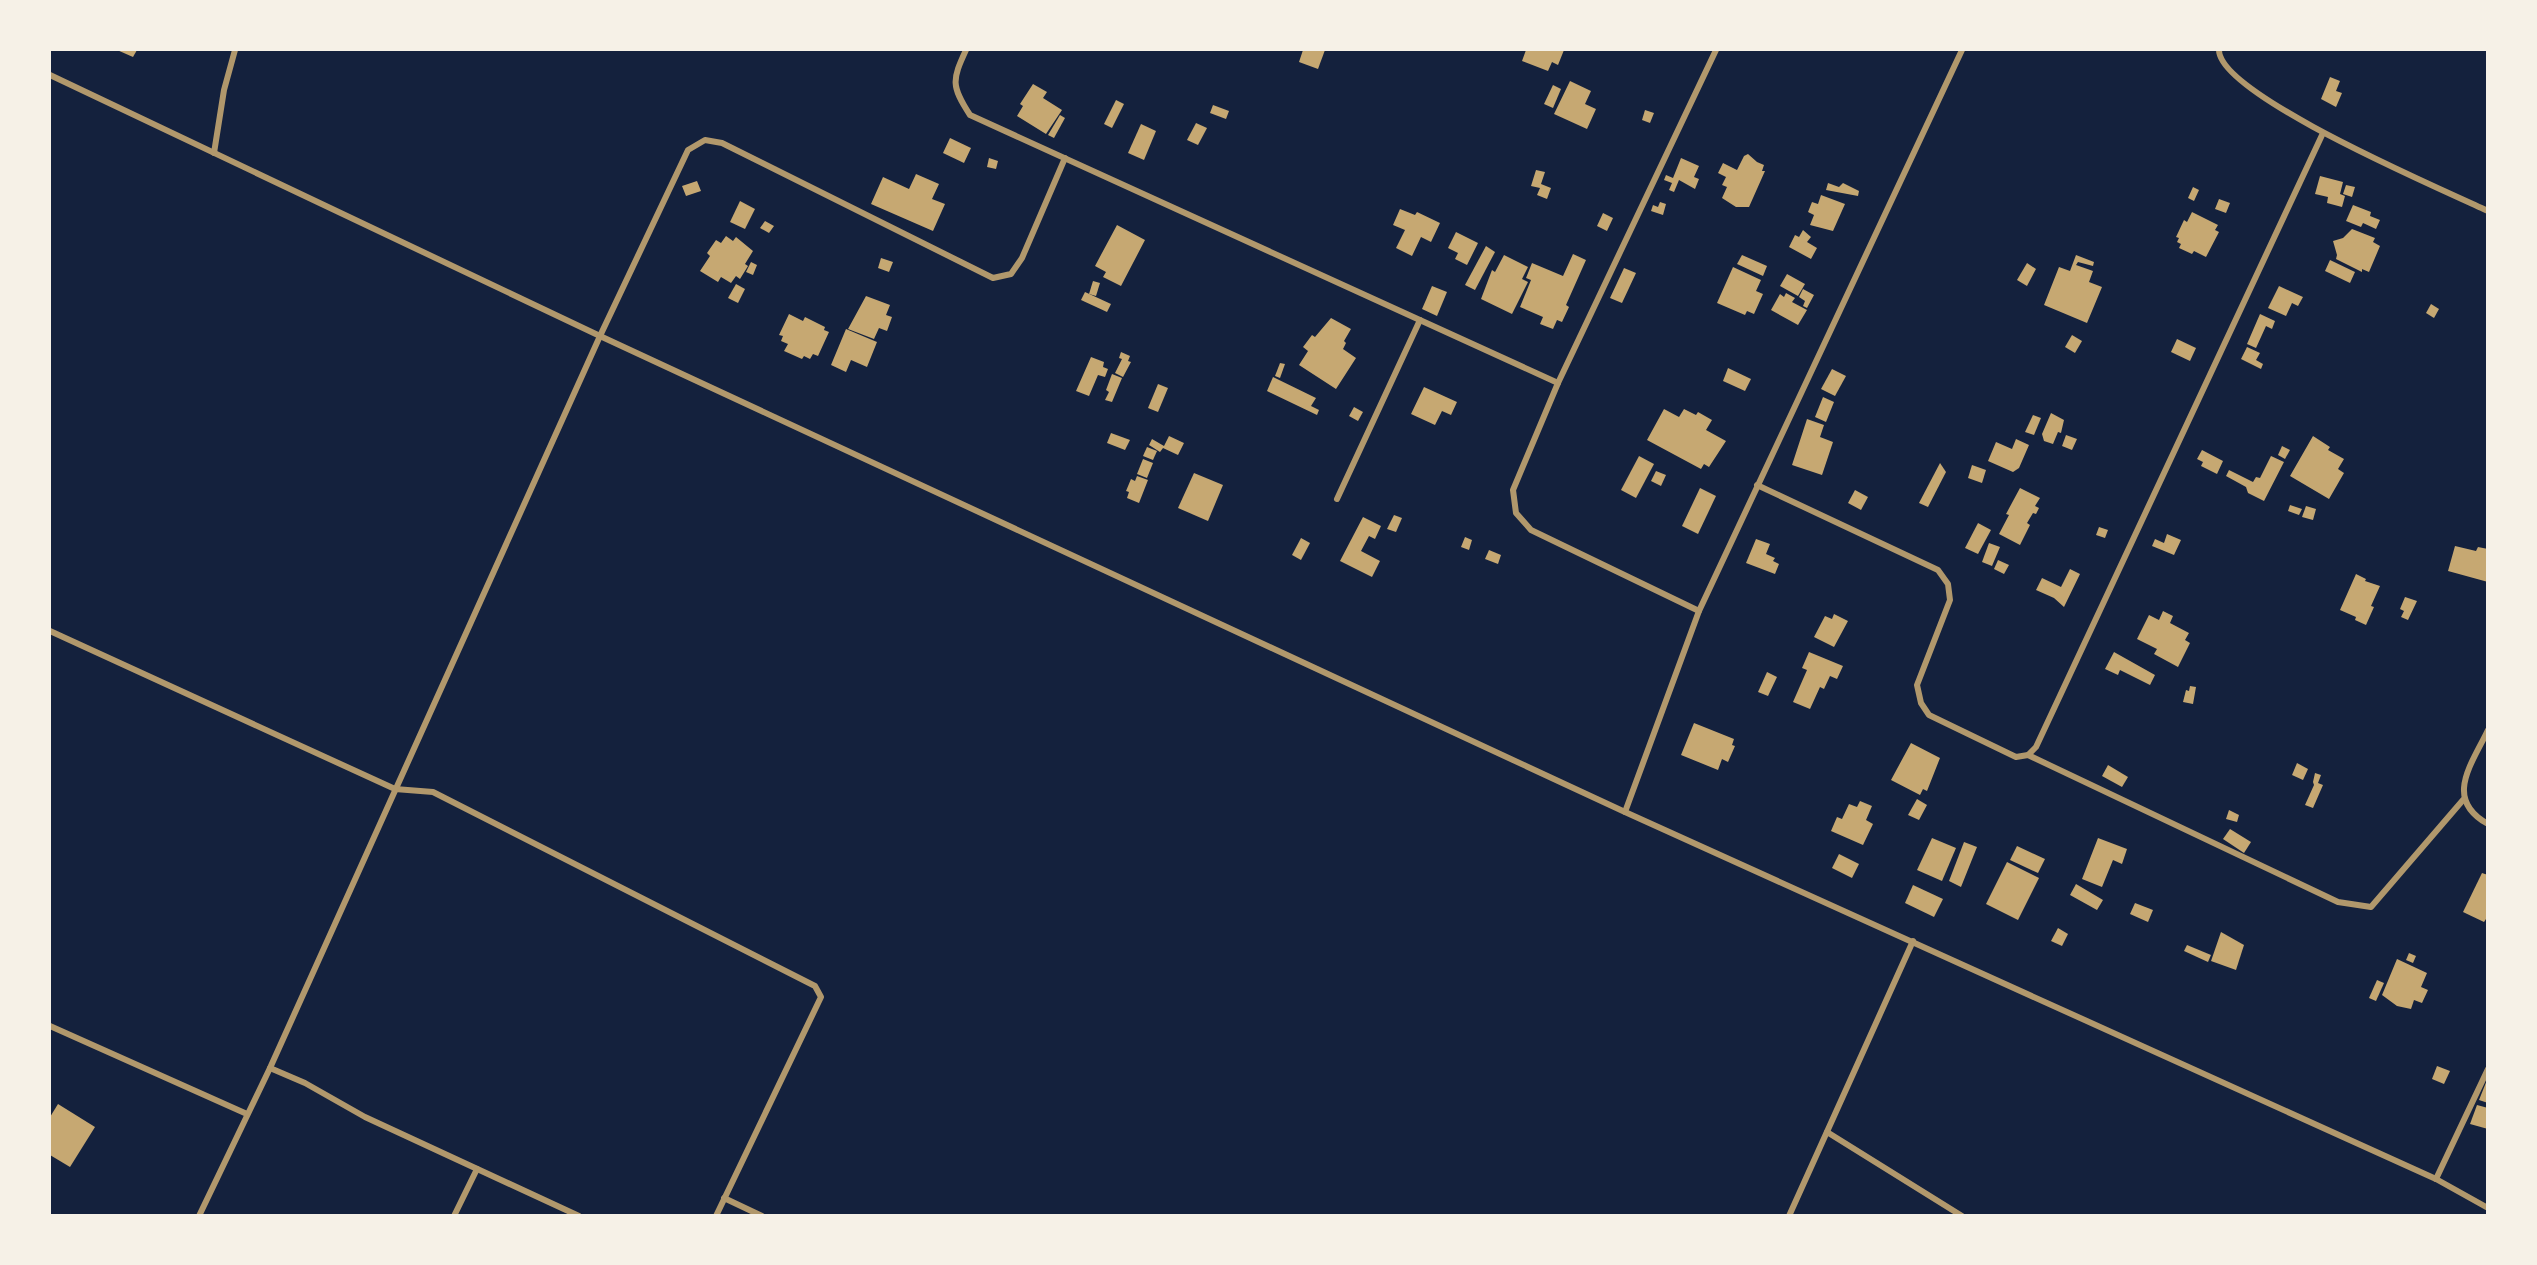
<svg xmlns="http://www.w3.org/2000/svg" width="2537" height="1265" font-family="Figtree,sans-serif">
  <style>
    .building { fill: #c6a872 }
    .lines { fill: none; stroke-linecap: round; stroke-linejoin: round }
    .minor { stroke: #b1986c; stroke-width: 6 }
  </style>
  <rect width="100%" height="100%" fill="#14213d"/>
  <g class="building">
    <polygon points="117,50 137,50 133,57"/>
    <polygon points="1303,50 1325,50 1318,69 1299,62"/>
    <polygon points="1526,50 1564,50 1558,65 1552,62 1548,71 1522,61"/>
    <polygon points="2330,77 2340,81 2336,91 2342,93 2336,107 2321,99"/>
    <polygon points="1570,81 1591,91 1585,104 1596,109 1587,129 1554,114"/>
    <polygon points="1033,84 1047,92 1043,98 1062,110 1046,134 1017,116 1023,106 1020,104"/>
    <polygon points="1553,85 1561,89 1553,108 1544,104"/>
    <polygon points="1116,100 1124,104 1112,128 1104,124"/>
    <polygon points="1213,105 1229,111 1226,119 1210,113"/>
    <polygon points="1645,110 1654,113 1650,123 1642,120"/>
    <polygon points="1060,115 1065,118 1054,138 1048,135"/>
    <polygon points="1196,123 1207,128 1198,145 1187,140"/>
    <polygon points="1141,124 1156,131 1144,160 1128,153"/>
    <polygon points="950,138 971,148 964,163 943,153"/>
    <polygon points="1748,154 1757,162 1764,165 1762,171 1765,171 1749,207 1736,207 1722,198 1727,187 1722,185 1726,177 1718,173 1723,163 1737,170 1744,156"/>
    <polygon points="989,158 998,161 996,169 987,167"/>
    <polygon points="1681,158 1699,166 1694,177 1699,179 1695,189 1679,180 1674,192 1669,190 1672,183 1664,180 1666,175 1673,178"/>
    <polygon points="1536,170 1545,172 1541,184 1551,188 1547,199 1537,195 1540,188 1531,186"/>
    <polygon points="916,174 939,184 932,199 945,204 933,231 871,204 883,177 909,189"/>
    <polygon points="2320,176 2343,182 2340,194 2345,196 2342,207 2327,203 2328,197 2315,194"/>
    <polygon points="697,181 701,191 686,196 682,186"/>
    <polygon points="1828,183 1839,187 1843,183 1859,191 1858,196 1826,190"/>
    <polygon points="2346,185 2355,187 2352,197 2343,194"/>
    <polygon points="2193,187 2199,190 2194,201 2188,198"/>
    <polygon points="1821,195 1845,204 1833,231 1810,225 1814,215 1808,212 1812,202 1818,204"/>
    <polygon points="2219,199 2230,203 2226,213 2215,209"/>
    <polygon points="740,201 755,209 745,229 730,222"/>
    <polygon points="1660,202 1666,204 1663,215 1651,211 1653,205 1658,207"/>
    <polygon points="2353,205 2371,212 2370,216 2380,220 2376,229 2363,223 2361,227 2346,221"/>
    <polygon points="1400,209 1415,215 1417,212 1440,223 1431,242 1421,237 1412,256 1396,248 1405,230 1393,225"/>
    <polygon points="2192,212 2218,225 2215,230 2219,232 2206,257 2194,251 2192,254 2179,248 2181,244 2177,242 2179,238 2176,237 2184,220 2187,222"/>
    <polygon points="1603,213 1613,218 1607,231 1597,226"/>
    <polygon points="765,221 774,226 769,233 760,228"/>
    <polygon points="1117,225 1145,240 1121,286 1103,277 1106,272 1095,266"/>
    <polygon points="2352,229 2375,238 2373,242 2380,246 2369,272 2362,269 2362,272 2336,259 2337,255 2333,241 2343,238"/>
    <polygon points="1803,230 1811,237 1807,242 1817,248 1811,259 1789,247 1795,235 1799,237"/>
    <polygon points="1456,232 1478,243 1467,265 1455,259 1458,253 1448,248"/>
    <polygon points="726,236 733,241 736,237 753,251 745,264 748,266 740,279 736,276 731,283 721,277 718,282 700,271 710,256 707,253 716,240 721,243"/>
    <polygon points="1486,246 1495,252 1475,290 1465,285"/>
    <polygon points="1573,254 1586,260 1566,305 1569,307 1562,322 1557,320 1553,329 1540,324 1543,317 1520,307 1531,280 1526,278 1532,263 1563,276"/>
    <polygon points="1504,255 1528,267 1522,279 1528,282 1512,314 1481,299 1492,270 1495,272"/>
    <polygon points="1742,255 1767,266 1763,276 1737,264"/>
    <polygon points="2076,255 2094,262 2093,266 2078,262 2076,265 2093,271 2089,282 2102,287 2087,323 2044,305 2059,267 2070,271"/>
    <polygon points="881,258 893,262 889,272 878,268"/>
    <polygon points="2330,260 2355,272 2350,283 2325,271"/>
    <polygon points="751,262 757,265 753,275 746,272"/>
    <polygon points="2027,263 2036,269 2027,286 2017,280"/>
    <polygon points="1733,267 1761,280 1756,291 1763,294 1754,314 1747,311 1745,315 1717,303"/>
    <polygon points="1624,268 1636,273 1622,303 1610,298"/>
    <polygon points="1787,274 1805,284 1798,296 1780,286"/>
    <polygon points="1093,281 1100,283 1096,296 1089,294"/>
    <polygon points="736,284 745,289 738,303 728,298"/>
    <polygon points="1432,286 1447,292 1437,316 1422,309"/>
    <polygon points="2279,286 2303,297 2298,306 2292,303 2286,316 2268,308"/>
    <polygon points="1803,289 1814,295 1807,308 1803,306 1805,301 1799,297"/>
    <polygon points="1085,292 1111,304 1107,312 1081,300"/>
    <polygon points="1786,293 1795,298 1792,302 1807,310 1798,325 1771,310 1780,294 1784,297"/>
    <polygon points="866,296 890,305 886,315 892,317 887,331 879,328 874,339 848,329"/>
    <polygon points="2431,304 2439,309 2434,318 2426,313"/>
    <polygon points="789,314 803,321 805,317 825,327 824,330 829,332 818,356 813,354 810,359 804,356 802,359 784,351 788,344 781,341 783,336 779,335"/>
    <polygon points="2260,314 2275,321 2272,329 2266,326 2256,348 2247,344"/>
    <polygon points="1331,318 1351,329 1344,341 1346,343 1343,349 1356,358 1336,389 1299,365 1308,351 1303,347 1312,335 1315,337"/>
    <polygon points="846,329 877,342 867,367 851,360 846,372 831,365"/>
    <polygon points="2072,335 2082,341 2075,353 2065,347"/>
    <polygon points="2177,339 2196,348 2190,361 2171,352"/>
    <polygon points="2247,347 2260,353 2256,360 2263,364 2261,369 2241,359"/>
    <polygon points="1121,352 1130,356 1128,361 1131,362 1123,377 1115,373 1122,359 1119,358"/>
    <polygon points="1091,357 1104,362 1103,367 1108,369 1105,377 1098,375 1089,396 1076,391"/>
    <polygon points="1280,363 1285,364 1280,378 1275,376"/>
    <polygon points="1728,368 1751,379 1745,391 1723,381"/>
    <polygon points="1832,369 1846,376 1835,396 1821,389"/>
    <polygon points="1112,374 1122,378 1112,402 1105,400 1109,392 1106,390"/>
    <polygon points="1273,377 1316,398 1311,406 1319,410 1317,415 1267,391"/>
    <polygon points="1158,384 1168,388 1158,412 1148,408"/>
    <polygon points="1424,387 1457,402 1451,415 1442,411 1435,425 1411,414"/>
    <polygon points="1823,397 1834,402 1826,422 1815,417"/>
    <polygon points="1354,407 1363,412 1358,421 1349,416"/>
    <polygon points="1664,409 1679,417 1684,409 1696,415 1698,412 1712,420 1706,430 1726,441 1709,467 1704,464 1701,469 1647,440"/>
    <polygon points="2051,413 2064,420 2061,433 2058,432 2053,444 2044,441 2042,434"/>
    <polygon points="2033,415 2041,418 2034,435 2025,432"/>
    <polygon points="1807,419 1824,425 1820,437 1833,442 1822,475 1792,465"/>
    <polygon points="1111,433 1130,440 1125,450 1107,443"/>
    <polygon points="2066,435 2077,439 2072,450 2062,446"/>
    <polygon points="1169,436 1184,443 1178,455 1163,448 1160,452 1149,445 1152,439 1164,446"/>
    <polygon points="2313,436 2330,447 2328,450 2344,459 2338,469 2344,473 2329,499 2290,476"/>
    <polygon points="2016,439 2029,445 2019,468 2013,472 1988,461 1996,442 2012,449"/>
    <polygon points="2282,446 2290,450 2285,459 2278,455"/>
    <polygon points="1147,447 1157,451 1153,460 1143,456"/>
    <polygon points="2202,450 2223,461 2217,474 2201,466 2203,462 2197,459"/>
    <polygon points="1639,456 1654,464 1636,498 1621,490"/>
    <polygon points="2271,456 2284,462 2264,501 2248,493 2246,487 2226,476 2229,470 2253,482 2256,477 2260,478"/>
    <polygon points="1143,459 1153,463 1147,478 1137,474"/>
    <polygon points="1940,463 1946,472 1928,507 1919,503"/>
    <polygon points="1972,465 1986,470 1982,483 1968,478"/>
    <polygon points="1656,471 1666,475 1661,486 1651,481"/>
    <polygon points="1194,473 1223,485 1208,521 1178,508"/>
    <polygon points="1137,476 1148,480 1139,503 1127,498 1129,492 1126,491 1131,479 1135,481"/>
    <polygon points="1700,488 1716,496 1698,534 1682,526"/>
    <polygon points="2020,488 2040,498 2035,506 2039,508 2036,514 2033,513 2027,523 2030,525 2020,545 1999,534 2009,515 2006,514"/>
    <polygon points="1855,490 1868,497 1861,510 1848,503"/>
    <polygon points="2290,505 2302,509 2299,515 2288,511"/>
    <polygon points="2306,506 2316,509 2313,520 2302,517"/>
    <polygon points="1394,515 1402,518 1396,532 1387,529"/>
    <polygon points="1363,517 1381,526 1375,539 1369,536 1361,551 1380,561 1372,577 1340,561"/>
    <polygon points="1978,523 1991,530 1978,554 1965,548"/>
    <polygon points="2099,527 2108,530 2105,538 2096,535"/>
    <polygon points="2167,534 2181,540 2174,555 2152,546 2155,539 2164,543"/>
    <polygon points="1465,537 1472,540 1469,550 1461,547"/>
    <polygon points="1301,538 1310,543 1301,560 1292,555"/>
    <polygon points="1756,539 1770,544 1766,554 1775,558 1773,561 1779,564 1775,574 1746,563"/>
    <polygon points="1989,543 2000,547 1992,566 1982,562"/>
    <polygon points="2455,546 2476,551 2478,547 2488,549 2488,582 2448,571"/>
    <polygon points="1489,550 1501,555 1498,564 1485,559"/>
    <polygon points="1998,560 2009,565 2004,574 1994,569"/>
    <polygon points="2070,569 2080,574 2064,607 2054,598 2036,590 2042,578 2061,587"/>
    <polygon points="2356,574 2366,579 2365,581 2380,586 2371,606 2374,607 2366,625 2355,620 2356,617 2340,610"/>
    <polygon points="2405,597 2417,601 2408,620 2401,617 2404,611 2400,609"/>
    <polygon points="2163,611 2173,616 2170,623 2189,633 2185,640 2190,643 2178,667 2154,654 2157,649 2137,639 2149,615 2159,620"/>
    <polygon points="1834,614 1848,621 1834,647 1814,637 1825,616 1832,619"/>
    <polygon points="1809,652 1843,666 1837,679 1830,676 1824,689 1820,687 1810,709 1793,702 1807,670 1802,668"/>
    <polygon points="2114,652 2155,675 2150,685 2120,670 2118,675 2105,669"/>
    <polygon points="1767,672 1777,677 1768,696 1758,692"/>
    <polygon points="2190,686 2196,687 2193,704 2183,702 2186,690 2189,691"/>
    <polygon points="1694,723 1734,739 1732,745 1735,746 1728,762 1722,759 1718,770 1681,755"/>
    <polygon points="1911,743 1940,758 1927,791 1923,789 1920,795 1891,780"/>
    <polygon points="2297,763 2308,769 2303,780 2292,775"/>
    <polygon points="2108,765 2128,777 2122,787 2102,776"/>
    <polygon points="2315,773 2321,775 2318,783 2323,785 2313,808 2305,805 2314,785 2313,782"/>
    <polygon points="1917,799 1927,805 1919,820 1908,815"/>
    <polygon points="1860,801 1872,806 1866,820 1873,824 1863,845 1831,831 1837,817 1842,819 1849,804 1857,807"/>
    <polygon points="2229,810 2239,815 2237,822 2226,819"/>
    <polygon points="2230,829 2251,842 2244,853 2223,839"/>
    <polygon points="1932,838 1956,848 1942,881 1917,870"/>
    <polygon points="2098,838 2127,849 2122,864 2113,860 2102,887 2082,879"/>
    <polygon points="1964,842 1977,847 1961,887 1949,881"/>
    <polygon points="2017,846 2045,859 2038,873 2010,860"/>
    <polygon points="1839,854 1859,864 1852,878 1832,868"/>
    <polygon points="2007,862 2039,878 2018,920 1986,904"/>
    <polygon points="2482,873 2488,875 2488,916 2484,922 2463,912"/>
    <polygon points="2076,884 2103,900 2097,910 2070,895"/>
    <polygon points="1913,885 1943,899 1934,917 1905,903"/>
    <polygon points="2135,903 2153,910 2148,922 2130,914"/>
    <polygon points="2058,928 2068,934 2062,946 2051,941"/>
    <polygon points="2221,932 2244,945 2236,970 2211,961"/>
    <polygon points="2187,945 2211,955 2208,962 2184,951"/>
    <polygon points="2409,953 2416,956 2413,963 2406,960"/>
    <polygon points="2397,959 2427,973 2421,987 2428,990 2422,1003 2414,1000 2411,1009 2397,1006 2382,995"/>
    <polygon points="2377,980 2384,983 2376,1001 2369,998"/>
    <polygon points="2437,1066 2450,1071 2444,1084 2432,1079"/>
    <polygon points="2487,1080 2488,1080 2488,1103 2479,1100"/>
    <polygon points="58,1104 95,1127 70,1167 50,1155 50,1117"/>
    <polygon points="2477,1105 2488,1108 2488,1129 2470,1124"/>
  </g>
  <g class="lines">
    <g class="minor">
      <path d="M966,50C952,80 951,86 970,115L1558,383"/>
      <path d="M2219,50C2219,95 2444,190 2488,211"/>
      <polyline points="50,75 600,336 1625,812 2436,1179 2488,1208"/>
      <polyline points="214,153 224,90 235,50"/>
      <polyline points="1757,485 1938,570 1948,584 1950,600 1917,685 1921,703 1929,715 2016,757 2028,755 2036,747 2323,133"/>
      <polyline points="1337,499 1420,320"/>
      <polyline points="1699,611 1531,530 1516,513 1513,490 1558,383 1716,50"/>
      <polyline points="50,631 395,789 433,792 815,986 821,997 716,1216"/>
      <path d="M2488,730C2472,764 2443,799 2488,824"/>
      <polyline points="2028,755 2338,902 2371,907 2463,800"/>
      <polyline points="1625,812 1699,611 1962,50"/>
      <polyline points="50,1026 247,1114"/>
      <polyline points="270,1068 305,1083 365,1117 579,1216"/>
      <polyline points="1827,1132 1962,1216"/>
      <polyline points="2436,1179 2488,1069"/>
      <polyline points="724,1198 762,1216"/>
      <polyline points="199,1216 270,1068 600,336 688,150 705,140 722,143 993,278 1011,274 1022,258 1065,158"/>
      <polyline points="454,1216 477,1169"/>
      <polyline points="1789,1216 1913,941"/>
    </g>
  </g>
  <rect width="2537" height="1265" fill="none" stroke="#f6f1e7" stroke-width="102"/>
</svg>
